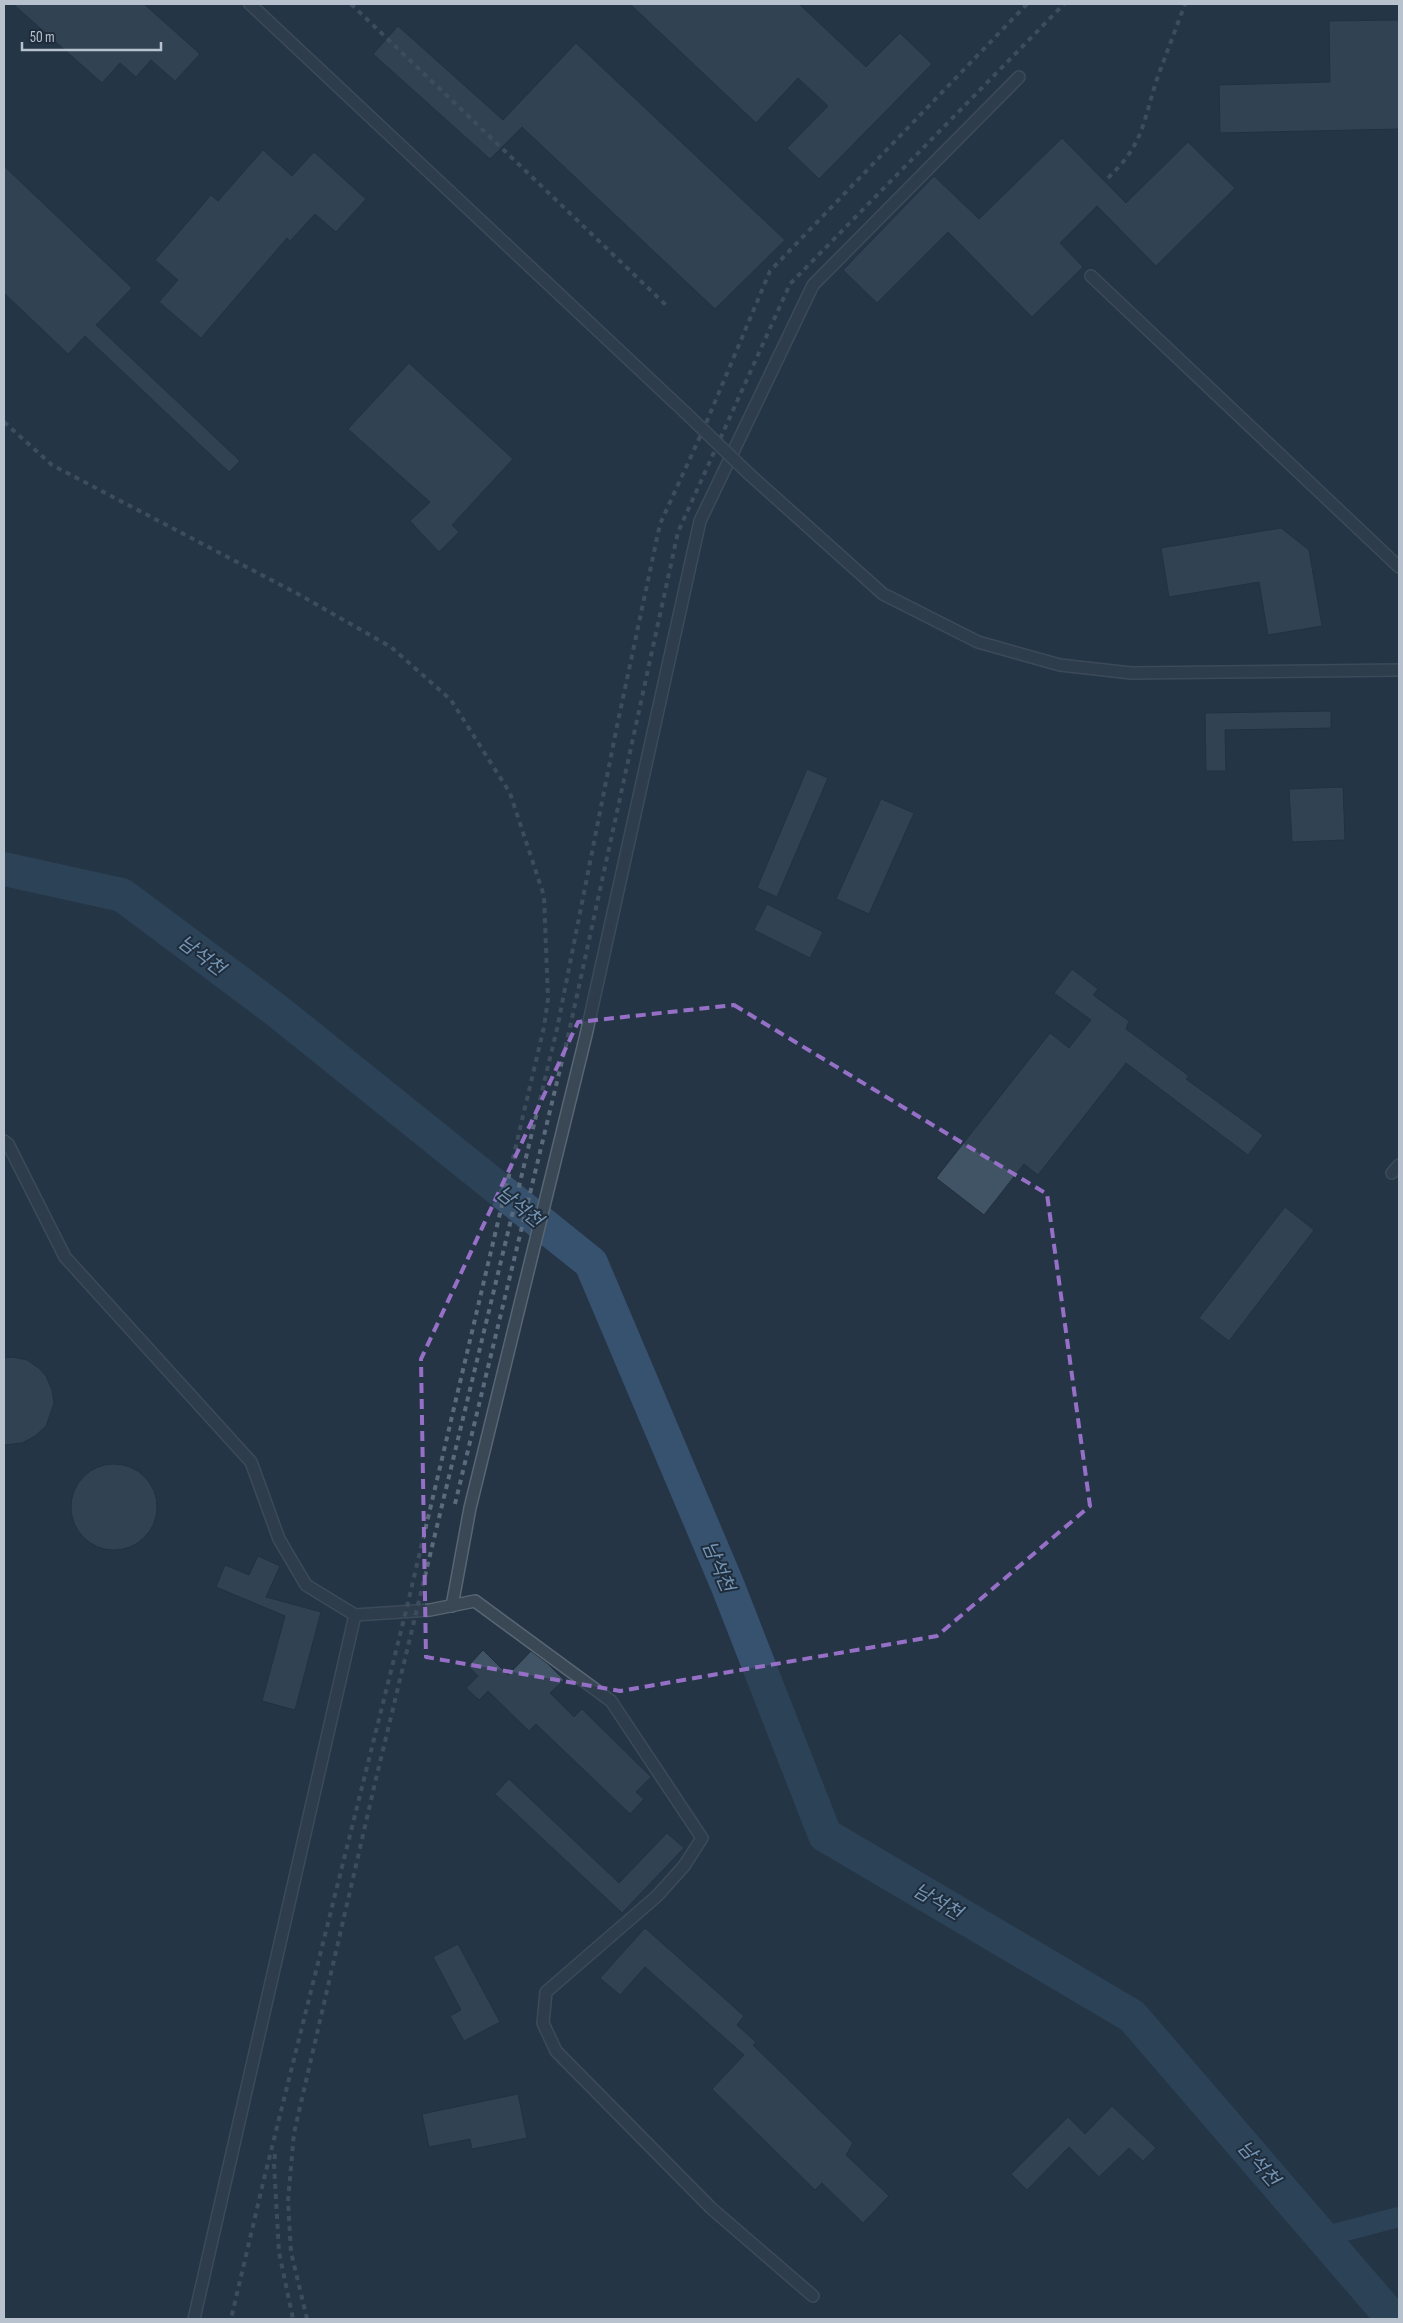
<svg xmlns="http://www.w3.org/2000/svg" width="1403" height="2323" font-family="'Sofia Sans Condensed','Noto Sans KR',sans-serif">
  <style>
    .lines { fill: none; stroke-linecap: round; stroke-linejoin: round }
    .canal { stroke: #37526e; stroke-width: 20 }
    .river { stroke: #37526e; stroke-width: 34 }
    .building { fill: #415465; stroke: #202e3d }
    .service-casing { stroke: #586572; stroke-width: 14 }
    .service { stroke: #3a4755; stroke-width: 11 }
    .rail { stroke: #5c6b7c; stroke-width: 4; stroke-dasharray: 5 5; stroke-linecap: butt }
    .service-bridge-casing { stroke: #586572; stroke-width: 14; stroke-linecap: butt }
    .service-bridge { stroke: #3a4755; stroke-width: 11 }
    .marked { fill: none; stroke: #9670c6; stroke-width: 4; stroke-dasharray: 10 6; stroke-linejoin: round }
    .labels { text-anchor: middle; stroke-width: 4; stroke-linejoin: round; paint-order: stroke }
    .water-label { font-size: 19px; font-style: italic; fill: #7595b4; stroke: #1e2c3b }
  </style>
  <rect width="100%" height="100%" fill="#253546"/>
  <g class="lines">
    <polyline class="canal" points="1322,2237 1399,2217"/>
    <polyline class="river" points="4,869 122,895 276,1010 591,1263 727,1584 825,1835 1132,2016 1393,2319"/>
  </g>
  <g class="building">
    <polygon points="13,4 144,4 200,54 175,81 151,60 136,77 120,63 102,83"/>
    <polygon points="630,4 799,4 866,67 900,33 932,64 819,179 787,148 828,106 798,78 756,123"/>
    <polygon points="1399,20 1399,129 1220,133 1219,85 1330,82 1329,21"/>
    <polygon points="398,26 503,120 576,43 785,240 715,309 522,127 490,159 373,54"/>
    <polygon points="1062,138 1126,203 1188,142 1235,188 1156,266 1097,206 1060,243 1083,267 1032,317 948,232 877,303 843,270 934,176 979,219"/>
    <polygon points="263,150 292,176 314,152 366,199 336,232 315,214 290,241 287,238 201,338 159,302 178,280 155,260 211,195 218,201"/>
    <polygon points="4,166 132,288 96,325 240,461 229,472 85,336 68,354 4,293"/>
    <polygon points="409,363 513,459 452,525 459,532 439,552 410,521 430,502 348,429"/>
    <polygon points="1281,528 1309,550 1322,626 1268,635 1259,582 1169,597 1161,548"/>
    <polygon points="1331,711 1331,728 1225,730 1226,771 1206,771 1205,713"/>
    <polygon points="807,769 828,778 777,897 757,888"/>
    <polygon points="1343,787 1345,840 1292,842 1289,789"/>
    <polygon points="881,799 914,813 869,914 836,899"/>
    <polygon points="767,904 823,932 810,958 754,930"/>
    <polygon points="1072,969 1098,989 1093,995 1129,1021 1126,1029 1189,1076 1186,1079 1263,1135 1248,1155 1126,1063 1038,1175 1024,1164 984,1215 936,1178 1050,1033 1069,1048 1091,1020 1054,993"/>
    <polygon points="1285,1207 1314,1230 1229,1341 1199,1318"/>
    <polygon points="13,1357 27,1360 40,1369 46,1376 52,1390 54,1403 46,1426 35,1436 22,1443 4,1445 4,1358"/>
    <circle cx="114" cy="1507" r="43"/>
    <polygon points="258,1556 280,1566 266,1597 321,1612 295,1710 262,1701 285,1616 216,1587 225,1565 249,1575"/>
    <polygon points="483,1650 508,1675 531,1651 547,1663 564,1680 550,1693 574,1717 582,1709 651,1777 636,1792 644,1799 630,1814 536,1724 529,1731 488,1691 479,1700 466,1688 478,1676 468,1666"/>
    <polygon points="509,1779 619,1883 667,1833 684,1848 622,1913 495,1794"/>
    <polygon points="645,1928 744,2016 737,2025 756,2042 753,2045 853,2143 846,2155 889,2196 863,2223 822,2183 815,2190 712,2089 744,2055 645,1967 620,1995 600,1978"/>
    <polygon points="458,1944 500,2022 464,2041 450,2016 461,2010 433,1957"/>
    <polygon points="518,2094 527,2138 472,2149 470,2139 429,2147 422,2114"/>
    <polygon points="1112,2106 1156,2148 1143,2161 1129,2148 1099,2177 1069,2147 1027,2190 1011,2174 1068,2117 1085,2134"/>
  </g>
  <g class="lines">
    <defs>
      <g id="service">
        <polyline points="250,4 689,416"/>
        <polyline points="1091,276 1399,567"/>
        <polyline points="748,473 883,594 978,642 1060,665 1131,673 1399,670"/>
        <polyline points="4,1141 8,1144 65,1257 251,1462 279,1539 306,1585 355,1615 430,1610 475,1601 611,1701 702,1838 684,1866 657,1896 546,1992 543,2023 556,2051 711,2208 813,2296"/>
        <polyline points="1392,1173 1399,1165"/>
        <polyline points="452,1606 470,1508 586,1035 700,521 813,285 1019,77"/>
        <polyline points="194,2319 355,1615"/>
      </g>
    </defs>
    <use href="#service" class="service-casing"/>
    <use href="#service" class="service"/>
    <g class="rail">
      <polyline points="351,4 669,308"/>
      <path d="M1108,178C1145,143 1143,120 1158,76C1167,52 1176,28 1185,4"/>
      <polyline points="4,422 52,465 298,594 391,647 451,700 510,793 544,896 548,999 544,1027 406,1611 264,2179 231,2319"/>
      <polyline points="455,1504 569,1032 678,532 790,284 1064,4"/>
      <polyline points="275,2154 274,2164 279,2252 293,2319"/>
      <polyline points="307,2319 291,2252 288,2201 294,2133 375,1783 557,1029 617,726 660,524 704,428 770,271 1027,4"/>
    </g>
    <defs>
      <polyline id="service-bridge" points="689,416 748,473"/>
    </defs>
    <use href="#service-bridge" class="service-bridge-casing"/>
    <use href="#service-bridge" class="service-bridge"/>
  </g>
  <path d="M0 0H1403V2323H0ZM734,1005L1047,1194L1090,1506L937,1636L620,1691L426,1657L421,1359L578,1022Z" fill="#253546" fill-opacity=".55" fill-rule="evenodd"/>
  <path class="marked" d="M734,1005L1047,1194L1090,1506L937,1636L620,1691L426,1657L421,1359L578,1022Z"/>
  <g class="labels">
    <g class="water-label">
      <text transform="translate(202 955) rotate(37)" y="7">남석천</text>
      <text transform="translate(520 1206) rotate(39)" y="7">남석천</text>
      <text transform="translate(719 1566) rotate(67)" y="7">남석천</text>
      <text transform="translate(938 1901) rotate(30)" y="7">남석천</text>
      <text transform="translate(1259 2163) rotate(49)" y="7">남석천</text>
    </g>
  </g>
  <rect width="1403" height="2323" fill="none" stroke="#b8c2ce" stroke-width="10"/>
  <path d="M22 42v8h139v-8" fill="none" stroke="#b8c2ce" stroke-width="2.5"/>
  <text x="30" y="42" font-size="15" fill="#b8c2ce" stroke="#1e2c3b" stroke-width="4" paint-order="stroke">50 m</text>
</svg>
